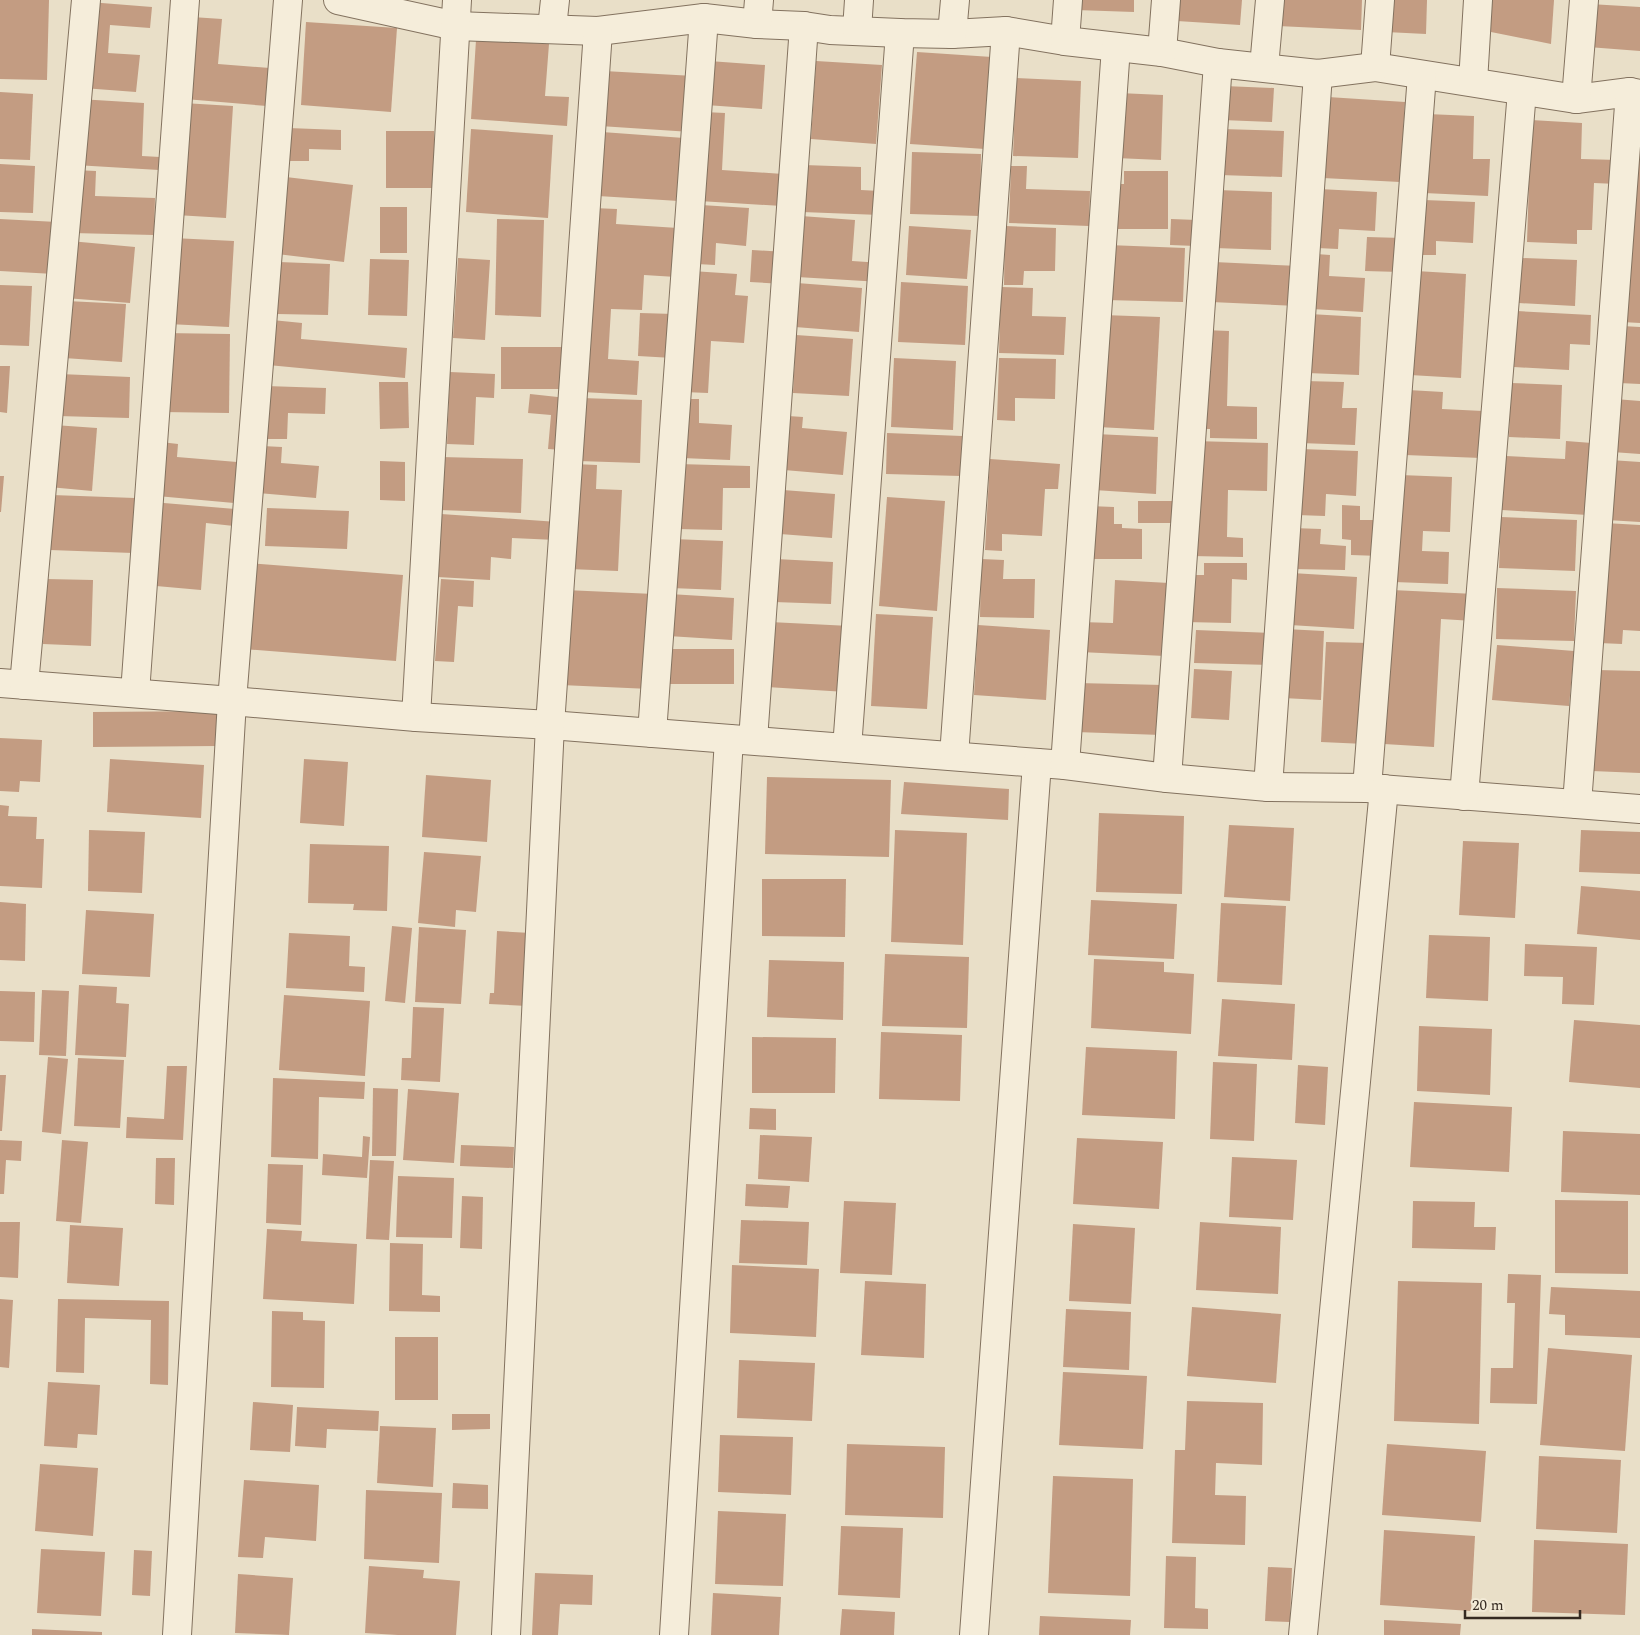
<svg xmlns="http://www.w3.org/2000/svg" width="1640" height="1635" font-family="Spectral,serif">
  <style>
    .building { fill: #c39c82 }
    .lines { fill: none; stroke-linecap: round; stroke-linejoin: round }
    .minor-casing { stroke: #83725f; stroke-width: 30 }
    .minor { stroke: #f5edda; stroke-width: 28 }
  </style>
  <rect width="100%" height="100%" fill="#e9dfc8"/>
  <g class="building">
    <polygon points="0,0 49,0 47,80 0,79"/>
    <polygon points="1076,0 1134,0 1134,12 1076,10"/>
    <polygon points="1178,0 1242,0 1240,25 1177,21"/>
    <polygon points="1279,0 1362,0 1361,30 1278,26"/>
    <polygon points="1387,0 1427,0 1426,34 1386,32"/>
    <polygon points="1490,0 1554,0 1551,44 1486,31"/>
    <polygon points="89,2 152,7 150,28 110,25 108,53 140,55 136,92 83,88"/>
    <polygon points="1590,4 1640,7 1640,51 1588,47"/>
    <polygon points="192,17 222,19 218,64 270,68 267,106 185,99"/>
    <polygon points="306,22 397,28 391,112 301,105"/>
    <polygon points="476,40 549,44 545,96 569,97 567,126 471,119"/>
    <polygon points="917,52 992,57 985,149 910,144"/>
    <polygon points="709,61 765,65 762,109 706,105"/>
    <polygon points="816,61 882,65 876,144 811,139"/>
    <polygon points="604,71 694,76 691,132 600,126"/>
    <polygon points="1016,78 1081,81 1078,158 1013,156"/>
    <polygon points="1224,86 1274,88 1272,122 1222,120"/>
    <polygon points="0,92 33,94 30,160 0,159"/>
    <polygon points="1119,93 1163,95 1161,160 1116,158"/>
    <polygon points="1328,97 1405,102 1400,182 1323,178"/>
    <polygon points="79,99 144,103 142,156 160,157 159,170 75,165"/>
    <polygon points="183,103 233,106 226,218 176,215"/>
    <polygon points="704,112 725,113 722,170 783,174 782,206 699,201"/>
    <polygon points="1427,114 1474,116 1473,159 1490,159 1488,196 1424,193"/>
    <polygon points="1531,120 1582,123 1581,159 1618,160 1617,184 1594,183 1592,230 1577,230 1577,244 1527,242"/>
    <polygon points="288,128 341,130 341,150 309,149 309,161 288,161"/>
    <polygon points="471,129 553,135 548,218 466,212"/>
    <polygon points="1222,129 1284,131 1282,177 1220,175"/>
    <polygon points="1640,129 1640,323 1622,322"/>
    <rect x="386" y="131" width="48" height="57"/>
    <polygon points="602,132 684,138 679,201 598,196"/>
    <polygon points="912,152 981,154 980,216 910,214"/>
    <polygon points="0,164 35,166 33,213 0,212"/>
    <polygon points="804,165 861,167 861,190 880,191 880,215 802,212"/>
    <polygon points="1011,166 1027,166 1026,189 1090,191 1089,226 1009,223"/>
    <polygon points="74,170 96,171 95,196 155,198 154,235 72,233"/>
    <polygon points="1124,171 1168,171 1168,229 1111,229 1111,184 1124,184"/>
    <polygon points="286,177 353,185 344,262 277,254"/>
    <polygon points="1319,189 1377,192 1375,231 1339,229 1338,249 1317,248"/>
    <polygon points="1217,190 1272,192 1271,250 1215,248"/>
    <polygon points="1424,200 1475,202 1473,243 1436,241 1436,255 1421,255"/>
    <polygon points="701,205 749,208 746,246 716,243 715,265 697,264"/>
    <rect x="380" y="207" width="27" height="46"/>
    <polygon points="593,208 617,209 616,224 678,228 676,277 644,275 642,310 611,309 608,359 639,361 637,395 582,392"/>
    <polygon points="801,216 855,220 852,261 882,263 881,282 797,277"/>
    <polygon points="0,219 57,222 54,274 0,271"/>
    <polygon points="497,219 544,220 541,317 495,315"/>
    <polygon points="1171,219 1197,220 1196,246 1170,245"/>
    <polygon points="909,226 971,230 967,279 906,275"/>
    <polygon points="1005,226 1056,228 1055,271 1024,271 1023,285 1004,285"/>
    <polygon points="1367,237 1402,238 1400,272 1365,271"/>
    <polygon points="173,238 234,241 229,327 168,324"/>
    <polygon points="70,241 135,247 130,303 65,298"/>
    <polygon points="1108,245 1185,248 1183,302 1106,300"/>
    <polygon points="752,250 785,252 783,284 750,282"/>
    <polygon points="1316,254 1330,255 1329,276 1365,278 1363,312 1312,309"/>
    <polygon points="458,258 490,260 485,340 453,338"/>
    <polygon points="1522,258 1577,260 1575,306 1519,303"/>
    <polygon points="370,259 409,260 407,316 368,315"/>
    <polygon points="279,262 330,264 328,315 277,314"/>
    <polygon points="1214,262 1299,266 1297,306 1211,302"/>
    <polygon points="692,271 737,274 735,295 748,296 744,343 711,341 708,393 684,392"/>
    <polygon points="1416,271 1466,274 1461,378 1410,375"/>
    <polygon points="901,282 968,286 965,345 898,342"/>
    <polygon points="797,283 862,288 859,332 795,327"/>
    <polygon points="0,285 32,286 29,346 0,345"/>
    <polygon points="1001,287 1033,288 1032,316 1066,317 1064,355 999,353"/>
    <polygon points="67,301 126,304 122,362 64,358"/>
    <polygon points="1517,311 1591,315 1590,345 1570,344 1569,370 1514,367"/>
    <polygon points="640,313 674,314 673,358 638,356"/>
    <polygon points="1310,314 1361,317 1359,375 1307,373"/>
    <polygon points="1103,315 1160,317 1154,430 1098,427"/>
    <polygon points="272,320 302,323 301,339 407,348 405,378 268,365"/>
    <polygon points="1622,326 1640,327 1640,384 1619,383"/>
    <polygon points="1204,330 1229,331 1227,406 1257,407 1257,439 1210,438 1210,429 1202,429"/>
    <polygon points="164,333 230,334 229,413 163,412"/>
    <polygon points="796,335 853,339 849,396 793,393"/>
    <rect x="501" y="347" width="68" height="42"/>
    <polygon points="894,358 956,361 953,430 891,427"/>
    <polygon points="999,358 1056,359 1055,399 1015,398 1015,421 997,420"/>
    <polygon points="0,366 10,366 7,413 0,412"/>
    <polygon points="450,372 495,374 494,398 476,397 474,445 447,444"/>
    <polygon points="60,374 130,377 129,418 58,416"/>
    <polygon points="1304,381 1344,382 1342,408 1357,408 1355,445 1300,443"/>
    <polygon points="379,382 408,382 409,428 380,429"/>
    <polygon points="1511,383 1562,385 1560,439 1509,437"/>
    <polygon points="266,386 326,388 325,414 288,413 287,439 264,439"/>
    <polygon points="1408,390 1443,392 1442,409 1483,411 1481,458 1405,455"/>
    <polygon points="530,394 567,398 562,450 548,449 551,415 528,413"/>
    <polygon points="581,398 642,400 640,463 578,461"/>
    <polygon points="685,399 699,399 699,423 732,425 730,460 682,458"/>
    <polygon points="1615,399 1640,401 1640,454 1612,452"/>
    <polygon points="788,416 803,417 802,428 847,432 843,475 784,470"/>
    <polygon points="54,425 97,428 92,491 49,487"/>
    <polygon points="887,433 962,436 961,476 886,474"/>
    <polygon points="1096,434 1158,437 1156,494 1094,490"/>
    <polygon points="1193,441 1268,443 1267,491 1228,490 1227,537 1243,538 1243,557 1191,556"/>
    <polygon points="1566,441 1592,443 1588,515 1502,510 1506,456 1565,459"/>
    <polygon points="161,442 178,444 177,457 237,462 234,503 157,496"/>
    <polygon points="262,446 282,447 281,463 319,466 316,498 258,493"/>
    <polygon points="1300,449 1358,451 1356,496 1326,494 1325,516 1297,515"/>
    <polygon points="441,457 523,459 521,513 439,510"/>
    <polygon points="990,459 1060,464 1058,489 1045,489 1042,536 1002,534 1002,551 985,550"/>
    <polygon points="1610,460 1640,462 1640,522 1607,520"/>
    <polygon points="380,461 405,462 405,501 380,500"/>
    <polygon points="574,464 597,465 596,489 622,490 618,571 569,569"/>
    <polygon points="678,464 750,466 750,488 723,488 722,530 677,529"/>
    <polygon points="1400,475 1452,477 1450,532 1423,531 1422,551 1449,552 1448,584 1394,582"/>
    <polygon points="0,476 4,476 1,512 0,512"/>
    <polygon points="783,490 835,494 832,538 780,534"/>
    <polygon points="52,495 135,498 133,553 50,550"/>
    <polygon points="887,497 945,501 937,611 879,606"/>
    <rect x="1138" y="501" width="38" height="22"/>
    <polygon points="152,502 235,509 234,526 206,523 201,590 145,585"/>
    <polygon points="1342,505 1360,506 1360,520 1381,520 1380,556 1351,555 1351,540 1342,539"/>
    <polygon points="1089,506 1114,507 1114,524 1122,524 1122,528 1142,529 1142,559 1088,559"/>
    <polygon points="267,508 349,511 347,549 265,546"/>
    <polygon points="441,514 558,522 556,540 512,538 511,559 491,557 490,580 437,577"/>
    <polygon points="1501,517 1577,520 1575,571 1499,568"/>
    <polygon points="1605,523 1640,525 1640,631 1623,630 1622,644 1599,643"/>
    <polygon points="1293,528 1321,529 1320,544 1346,546 1345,570 1292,569"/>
    <polygon points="673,539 723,541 721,590 671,588"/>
    <polygon points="776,559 833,562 831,604 774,602"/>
    <polygon points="981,559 1004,560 1003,579 1035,579 1034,618 980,617"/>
    <polygon points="249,563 403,575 396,661 243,649"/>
    <polygon points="1204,563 1247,563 1247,580 1232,579 1231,623 1185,622 1186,575 1204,575"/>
    <polygon points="1292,573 1357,577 1354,629 1290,625"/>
    <polygon points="46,579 93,580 91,646 43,644"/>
    <polygon points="441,579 474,581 473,607 458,606 454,662 435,661"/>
    <polygon points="1115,580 1169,583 1165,656 1080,652 1081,622 1113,623"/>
    <polygon points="1497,588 1576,591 1574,641 1496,639"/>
    <polygon points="565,590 654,594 650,689 561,685"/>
    <polygon points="1392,590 1475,594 1474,621 1441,619 1434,747 1384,744"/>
    <polygon points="670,594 734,598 732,640 668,636"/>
    <polygon points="876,614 933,617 927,709 871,706"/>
    <polygon points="770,622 850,626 846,692 767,687"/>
    <polygon points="978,625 1050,630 1046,700 974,695"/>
    <polygon points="1285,629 1324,631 1321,700 1283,698"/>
    <polygon points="1196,630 1272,633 1271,665 1194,663"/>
    <polygon points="1326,642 1370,643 1365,744 1321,742"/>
    <polygon points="1497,645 1574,651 1569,706 1492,700"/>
    <rect x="665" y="649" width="69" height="35"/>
    <polygon points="1194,669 1232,671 1229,720 1191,718"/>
    <polygon points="1597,670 1640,671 1640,773 1592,771"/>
    <polygon points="1077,683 1163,685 1161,735 1076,732"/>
    <polygon points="218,711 218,746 93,747 93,712"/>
    <polygon points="0,738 42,740 40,782 20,781 19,792 0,791"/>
    <polygon points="110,759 204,765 201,818 107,812"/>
    <polygon points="304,759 348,762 344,826 300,823"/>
    <polygon points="426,775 491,780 487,842 422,837"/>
    <polygon points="767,777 891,780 889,857 765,854"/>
    <polygon points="904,782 1009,789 1008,820 901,814"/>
    <polygon points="0,805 9,806 8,816 37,817 36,839 44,839 42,888 0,886"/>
    <polygon points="1099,813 1184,816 1182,894 1096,892"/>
    <polygon points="1229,825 1294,828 1290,901 1224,897"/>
    <polygon points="89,830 145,832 142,893 88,891"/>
    <polygon points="895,830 967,833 963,945 891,942"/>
    <polygon points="1581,830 1640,832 1640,874 1579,872"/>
    <polygon points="1463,841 1519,843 1515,918 1459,915"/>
    <polygon points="310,844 389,846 387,911 353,910 354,904 308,903"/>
    <polygon points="424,852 481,856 476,912 456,910 455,927 418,923"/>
    <polygon points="762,879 846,879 845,937 762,936"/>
    <polygon points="1581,886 1640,891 1640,940 1577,934"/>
    <polygon points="1091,900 1177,904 1174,959 1088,955"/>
    <polygon points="0,902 26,904 25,961 0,960"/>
    <polygon points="1221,903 1286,906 1282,985 1217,982"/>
    <polygon points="86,910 154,914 150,977 82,974"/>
    <polygon points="392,926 412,928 405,1003 385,1001"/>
    <polygon points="419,927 466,930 461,1004 415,1002"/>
    <polygon points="497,931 531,933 527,1006 489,1004 490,993 494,993"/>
    <polygon points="289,933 350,936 349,966 365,967 364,992 286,988"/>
    <polygon points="1429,935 1490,937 1488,1001 1426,998"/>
    <polygon points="1525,944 1597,947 1594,1005 1562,1004 1563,977 1524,976"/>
    <polygon points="885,954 969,957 967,1028 882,1026"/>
    <polygon points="1094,959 1164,962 1164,972 1194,974 1191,1034 1091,1028"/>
    <polygon points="769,960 844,962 843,1020 767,1017"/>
    <polygon points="79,985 117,987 116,1003 129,1004 126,1057 75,1055"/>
    <polygon points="42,990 69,991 66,1056 39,1055"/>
    <polygon points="0,991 35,992 34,1042 0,1041"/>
    <polygon points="284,995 370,1001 365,1076 279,1070"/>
    <polygon points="1222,999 1295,1004 1292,1060 1218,1056"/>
    <polygon points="413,1007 444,1008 440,1082 401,1080 402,1058 411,1058"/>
    <polygon points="1574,1020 1640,1025 1640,1088 1569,1082"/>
    <polygon points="1419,1026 1492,1029 1490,1095 1417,1091"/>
    <polygon points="881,1032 962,1035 960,1101 879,1099"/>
    <polygon points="752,1037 836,1038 835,1093 752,1093"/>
    <polygon points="1086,1047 1177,1051 1175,1119 1082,1115"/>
    <polygon points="48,1057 68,1059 61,1134 42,1132"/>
    <polygon points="78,1058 124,1060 120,1128 74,1126"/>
    <polygon points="1213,1062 1257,1064 1254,1141 1210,1139"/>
    <polygon points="1298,1065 1328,1067 1325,1125 1295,1123"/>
    <polygon points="167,1066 187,1066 183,1140 126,1138 127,1117 164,1119"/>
    <polygon points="0,1075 6,1075 2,1131 0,1131"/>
    <polygon points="273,1078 365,1082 364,1099 319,1097 318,1159 271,1157"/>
    <polygon points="373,1088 398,1089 396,1156 372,1156"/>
    <polygon points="408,1089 459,1093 454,1163 403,1160"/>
    <polygon points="1414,1102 1512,1107 1509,1172 1410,1167"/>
    <polygon points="750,1108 776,1109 776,1130 749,1129"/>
    <polygon points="1563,1131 1640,1134 1640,1195 1561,1192"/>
    <polygon points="760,1135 812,1137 809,1182 758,1179"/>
    <polygon points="363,1136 370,1137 367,1178 322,1175 323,1154 362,1157"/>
    <polygon points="1077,1138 1163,1142 1159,1209 1073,1204"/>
    <polygon points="0,1140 22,1141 21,1161 6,1160 4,1194 0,1194"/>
    <polygon points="62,1140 88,1142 81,1223 56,1221"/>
    <polygon points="461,1145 514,1147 513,1168 460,1166"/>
    <polygon points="1232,1157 1297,1160 1293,1220 1229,1217"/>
    <polygon points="156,1158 175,1158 174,1205 155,1204"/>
    <polygon points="370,1160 394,1161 389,1240 366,1239"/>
    <polygon points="268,1164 303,1165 301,1225 266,1223"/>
    <polygon points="398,1176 454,1178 452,1238 396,1237"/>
    <polygon points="746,1184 790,1186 788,1208 745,1206"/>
    <polygon points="462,1196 483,1197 482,1249 460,1248"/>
    <polygon points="1555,1200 1628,1201 1628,1274 1555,1273"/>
    <polygon points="844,1201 896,1203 892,1275 840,1273"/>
    <polygon points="1413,1201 1475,1202 1474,1227 1496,1227 1495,1250 1412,1248"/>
    <polygon points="741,1220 809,1222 807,1265 739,1263"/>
    <polygon points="0,1222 20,1222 18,1278 0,1277"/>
    <polygon points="1200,1222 1281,1227 1278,1294 1196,1290"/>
    <polygon points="1073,1224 1135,1228 1131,1304 1069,1301"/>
    <polygon points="70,1225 123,1228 119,1286 67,1283"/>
    <polygon points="267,1229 302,1231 301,1241 357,1244 354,1304 263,1299"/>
    <polygon points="390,1243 423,1244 422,1295 440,1296 440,1312 389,1311"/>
    <polygon points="732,1265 819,1269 816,1337 730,1333"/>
    <polygon points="1508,1274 1541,1275 1537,1404 1490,1403 1491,1368 1513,1368 1515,1303 1507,1303"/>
    <polygon points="865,1281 926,1284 924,1358 861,1355"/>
    <polygon points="1398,1281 1482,1283 1479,1424 1394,1421"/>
    <polygon points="1551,1287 1640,1291 1640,1338 1565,1335 1565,1315 1549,1314"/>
    <polygon points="0,1299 13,1300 9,1368 0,1367"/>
    <polygon points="58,1299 169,1301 168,1385 150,1384 151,1320 85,1318 84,1373 56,1372"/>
    <polygon points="1192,1307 1281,1314 1276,1383 1187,1376"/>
    <polygon points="1066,1309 1131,1312 1129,1370 1063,1367"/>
    <polygon points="272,1311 303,1312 303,1320 325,1321 324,1388 271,1387"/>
    <rect x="395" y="1337" width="43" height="63"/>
    <polygon points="1548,1348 1632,1355 1625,1451 1540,1445"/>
    <polygon points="739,1360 815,1363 812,1421 737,1418"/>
    <polygon points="1063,1372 1147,1376 1143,1449 1059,1445"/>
    <polygon points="48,1382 100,1385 97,1435 78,1434 77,1448 44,1446"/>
    <polygon points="1187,1401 1263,1403 1262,1465 1216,1463 1215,1495 1246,1496 1245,1545 1172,1543 1175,1450 1185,1450"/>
    <polygon points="253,1402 293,1405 290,1452 250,1450"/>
    <polygon points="297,1407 379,1411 378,1431 327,1429 326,1448 295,1446"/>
    <polygon points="452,1414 490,1414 490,1429 452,1430"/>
    <polygon points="380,1426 436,1428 433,1487 377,1483"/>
    <polygon points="720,1435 793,1437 791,1495 718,1492"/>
    <polygon points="847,1444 945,1447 943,1518 845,1515"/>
    <polygon points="1387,1444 1486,1451 1481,1522 1382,1515"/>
    <polygon points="1539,1456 1621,1460 1617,1533 1536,1529"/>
    <polygon points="40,1464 98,1468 93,1536 35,1531"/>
    <polygon points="1053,1476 1133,1479 1130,1596 1048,1593"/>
    <polygon points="244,1480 319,1485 316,1541 265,1537 263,1558 238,1557"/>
    <polygon points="453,1483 488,1485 488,1509 452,1508"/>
    <polygon points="366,1490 442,1493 439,1563 364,1559"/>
    <polygon points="718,1511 786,1514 783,1586 715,1584"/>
    <polygon points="841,1526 903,1528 900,1598 838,1595"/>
    <polygon points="1384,1530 1475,1536 1471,1611 1380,1605"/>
    <polygon points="1534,1540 1628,1544 1625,1615 1532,1612"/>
    <polygon points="41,1549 105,1552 101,1616 37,1613"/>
    <polygon points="134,1550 152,1551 150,1596 132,1595"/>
    <polygon points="1166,1556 1196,1557 1195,1608 1208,1609 1208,1629 1164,1628"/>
    <polygon points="369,1566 424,1570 423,1578 460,1581 456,1635 398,1635 365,1633"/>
    <polygon points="1268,1567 1292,1568 1290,1622 1265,1621"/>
    <polygon points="535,1573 593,1575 592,1605 560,1604 558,1635 532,1635"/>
    <polygon points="238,1574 293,1578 289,1635 235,1633"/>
    <polygon points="713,1593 781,1597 779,1635 711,1635"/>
    <polygon points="842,1609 895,1612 894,1635 840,1635"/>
    <polygon points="1040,1616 1131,1620 1130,1635 1039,1635"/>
    <polygon points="1384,1620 1461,1624 1460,1635 1384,1635"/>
    <polygon points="32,1629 102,1632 102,1635 32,1635"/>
  </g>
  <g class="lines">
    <defs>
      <g id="minor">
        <polyline points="338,0 456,26 598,31 704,18 757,24 804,26 830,30 900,33 952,34 1006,31 1065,41 1162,52 1218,63 1318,74 1375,67 1576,99 1630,92 1640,94"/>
        <polyline points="757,24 759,0"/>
        <polyline points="552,28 555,0"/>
        <polyline points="857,30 859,0"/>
        <polyline points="952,34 955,0"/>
        <polyline points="1065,41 1068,0"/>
        <polyline points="1162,52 1166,0"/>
        <polyline points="1264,67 1270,0"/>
        <polyline points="1375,67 1380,0"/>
        <polyline points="1473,82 1478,0"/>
        <polyline points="1576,99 1584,0"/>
        <polyline points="0,683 232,701 416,717 550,725 1065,765 1167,778 1268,787 1367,788 1640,809"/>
        <polyline points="24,685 86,0"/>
        <polyline points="135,693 185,0"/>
        <polyline points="416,717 457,0"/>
        <polyline points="652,733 704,18"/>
        <polyline points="753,740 804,26"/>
        <polyline points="847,748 900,33"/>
        <polyline points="954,756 1006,31"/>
        <polyline points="1065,765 1116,47"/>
        <polyline points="1167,778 1218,63"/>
        <polyline points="1268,787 1318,74"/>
        <polyline points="1367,788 1422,75"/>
        <polyline points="1464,796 1522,91"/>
        <polyline points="1577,804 1630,92"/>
        <polyline points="177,1635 232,701 288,0"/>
        <polyline points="506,1635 550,725 598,31"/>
        <polyline points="674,1635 729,739"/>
        <polyline points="974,1635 1037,763"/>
        <polyline points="1303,1635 1384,789"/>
      </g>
    </defs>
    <use href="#minor" class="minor-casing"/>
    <use href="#minor" class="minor"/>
  </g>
  <path d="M1465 1610v8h115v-8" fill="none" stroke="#352a21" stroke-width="2.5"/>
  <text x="1472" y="1610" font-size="15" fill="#352a21" stroke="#f2ead6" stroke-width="4" paint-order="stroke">20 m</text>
</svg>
